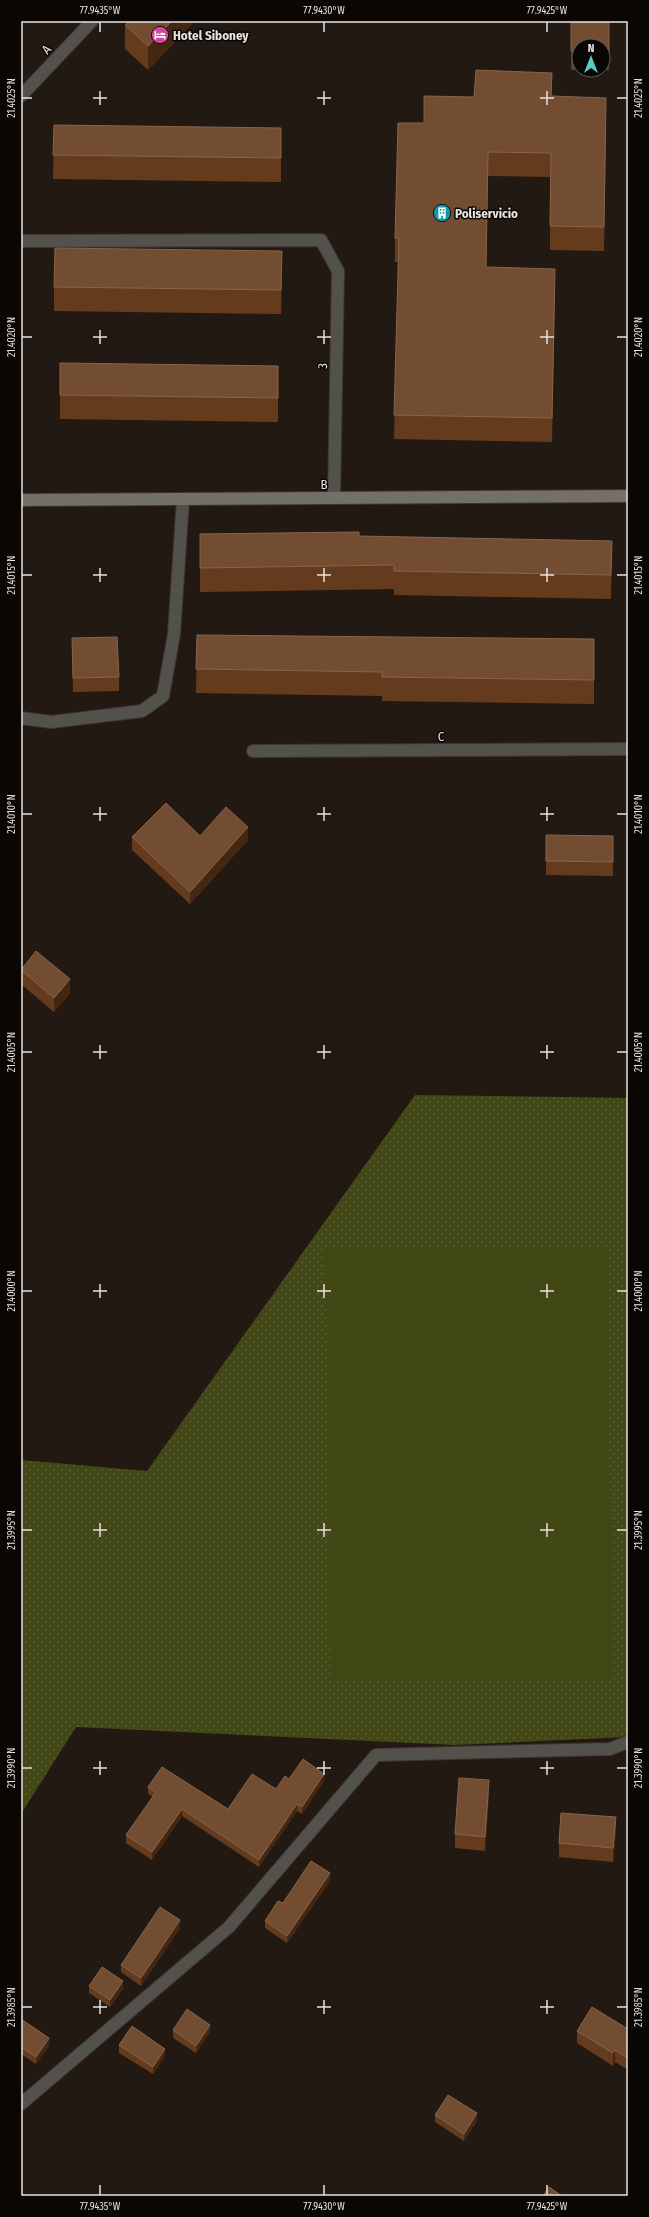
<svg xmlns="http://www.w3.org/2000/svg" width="649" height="2217" font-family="'Fira Sans Condensed',sans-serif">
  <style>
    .grass { fill: url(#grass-dots) }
    .pitch { fill: #414715 }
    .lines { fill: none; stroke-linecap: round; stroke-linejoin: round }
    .lane-casing { stroke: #3f352f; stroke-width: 14 }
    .street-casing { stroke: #3f352f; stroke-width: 14 }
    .secondary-casing { stroke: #3f352f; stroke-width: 14 }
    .lane { stroke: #53514c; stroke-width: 12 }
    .street { stroke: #53514c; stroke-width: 12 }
    .secondary { stroke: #727067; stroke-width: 12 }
    .wall { fill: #643c1d; fill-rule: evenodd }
    .shaded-wall { fill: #442611 }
    .building { fill: #724d32; stroke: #85654d }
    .ticks { fill: none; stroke: #e9e2dd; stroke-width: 1.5 }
    .labels { text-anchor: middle; stroke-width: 3; stroke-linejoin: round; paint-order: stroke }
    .poi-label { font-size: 13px; font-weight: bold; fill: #e9e2dd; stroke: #090604; text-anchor: start }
    .street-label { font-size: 13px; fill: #e9e2dd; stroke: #090604 }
    .neatline { fill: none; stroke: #e9e2dd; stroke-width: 1.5 }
    .ticks-label { font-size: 10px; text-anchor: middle; fill: #e9e2dd }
  </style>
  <defs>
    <pattern id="grass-dots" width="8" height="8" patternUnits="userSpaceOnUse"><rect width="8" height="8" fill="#414715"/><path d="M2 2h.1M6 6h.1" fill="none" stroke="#5c6137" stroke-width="1.8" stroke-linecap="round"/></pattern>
  </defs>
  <rect width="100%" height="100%" fill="#231913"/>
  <polygon class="grass" points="415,1095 628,1098 628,1737 455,1745 76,1727 21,1814 21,1460 147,1471"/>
  <polygon class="pitch" points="607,1246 613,1678 331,1682 325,1250"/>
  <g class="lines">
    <defs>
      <polyline id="lane" points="21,718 51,722 142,711 163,696 174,634 183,499"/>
      <g id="street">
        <polyline points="21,96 92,21"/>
        <polyline points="21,241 321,240 338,271 334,498"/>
        <polyline points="253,751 628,749"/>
        <polyline points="21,2104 229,1927 376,1755 610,1749 628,1742"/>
      </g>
      <polyline id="secondary" points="21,500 628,496"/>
    </defs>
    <use href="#lane" class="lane-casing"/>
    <use href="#street" class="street-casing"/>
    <use href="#secondary" class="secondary-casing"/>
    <use href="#lane" class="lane"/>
    <use href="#street" class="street"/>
    <use href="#secondary" class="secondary"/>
  </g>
  <g class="wall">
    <polygon points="129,21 195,21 148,70 125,49 125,25"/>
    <path d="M571,21H609V70H571ZM579,46H603V70H579Z"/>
    <polygon points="552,96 606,122 604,251 550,250 550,177 488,176 486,267 555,293 552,442 394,439 398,262 395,262 395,238 474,97"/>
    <polygon points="54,125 281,128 281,182 53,179"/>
    <polygon points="282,275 281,314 54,311 54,287"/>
    <polygon points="60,363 278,366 278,422 60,419"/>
    <polygon points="200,534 359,536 612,541 611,599 394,595 394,589 200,592"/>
    <polygon points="197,635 594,639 594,704 382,701 382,696 196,693"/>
    <polygon points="72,638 119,677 119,691 73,692"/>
    <polygon points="546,835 613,836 613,876 546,875"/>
    <polygon points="200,836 248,840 190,904 132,850 132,837"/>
    <polygon points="21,970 70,993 54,1012 21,984"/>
    <polygon points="289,1779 324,1781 302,1814 297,1811 259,1867 182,1816 152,1860 126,1843 126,1835 153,1797 148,1794 148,1787 228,1809 276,1789"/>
    <polygon points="489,1794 485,1851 455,1848 455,1834"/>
    <polygon points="616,1831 613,1862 559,1857 559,1843"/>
    <polygon points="330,1881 287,1943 265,1928 265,1921 283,1903"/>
    <polygon points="180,1928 141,1986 121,1972 121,1965"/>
    <polygon points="89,1986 123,1989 110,2007 89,1993"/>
    <polygon points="21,2019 49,2045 36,2064 21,2054"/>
    <polygon points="628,2029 628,2070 615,2062 613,2066 577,2043 577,2031"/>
    <polygon points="173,2030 210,2032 196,2053 173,2038"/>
    <polygon points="119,2045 165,2056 153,2074 119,2053"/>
    <polygon points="435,2115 477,2121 464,2141 435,2122"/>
  </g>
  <g class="shaded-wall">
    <polygon points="172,21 195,21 148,70 148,46"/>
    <polygon points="552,73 552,97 551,96"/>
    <polygon points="606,98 606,122 604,251 604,227"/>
    <polygon points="488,152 488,176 486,291 486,267"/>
    <polygon points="282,251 282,275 281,314 281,290"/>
    <polygon points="555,269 555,293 552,442 552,418"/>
    <polygon points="248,827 248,840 190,904 190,892"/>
    <polygon points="70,979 70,993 54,1012 54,998"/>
    <polygon points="324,1774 324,1781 302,1814 302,1807"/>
    <polygon points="489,1780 489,1794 485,1851 485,1837"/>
    <polygon points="297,1804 297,1811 259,1867 259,1860"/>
    <polygon points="182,1809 182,1816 152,1860 152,1852"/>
    <polygon points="616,1817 616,1831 613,1862 613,1848"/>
    <polygon points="330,1873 330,1881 287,1943 287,1936"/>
    <polygon points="180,1920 180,1928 141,1986 141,1978"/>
    <polygon points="123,1981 123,1989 110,2007 110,2000"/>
    <polygon points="210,2025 210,2032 196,2053 196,2046"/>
    <polygon points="49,2038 49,2045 36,2064 36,2057"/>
    <polygon points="165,2049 165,2056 153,2074 153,2067"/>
    <polygon points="615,2050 615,2062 613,2066 613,2053"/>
    <polygon points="477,2113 477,2121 464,2141 464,2134"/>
  </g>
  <g class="building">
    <polygon points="129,21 172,21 148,46 125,25"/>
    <polygon points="571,21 609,21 609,51 603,51 603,46 579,46 579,51 571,51"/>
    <polygon points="476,70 552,73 551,96 606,98 604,227 550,226 551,153 488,152 486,267 555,269 552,418 394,415 399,238 395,238 398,123 424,123 424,96 474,97"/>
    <polygon points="54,125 281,128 281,158 53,155"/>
    <polygon points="55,248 282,251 281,290 54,287"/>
    <polygon points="60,363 278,366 278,398 60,395"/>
    <polygon points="359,532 359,536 612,541 611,575 394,571 394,565 200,568 200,534"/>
    <polygon points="197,635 594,639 594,680 382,677 382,672 196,669"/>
    <polygon points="117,637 119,677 73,678 72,638"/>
    <polygon points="166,803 200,836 226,807 248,827 190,892 132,837"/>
    <polygon points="546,835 613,836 613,862 546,861"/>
    <polygon points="36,951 70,979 54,998 21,970"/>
    <polygon points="303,1759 324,1774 302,1807 297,1804 259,1860 182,1809 152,1852 126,1835 156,1792 148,1787 162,1767 228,1809 252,1774 276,1789 285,1776 289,1779"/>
    <polygon points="459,1778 489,1780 485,1837 455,1834"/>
    <polygon points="561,1813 616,1817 613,1848 559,1843"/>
    <polygon points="311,1861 330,1873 287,1936 265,1921 278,1901 283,1903"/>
    <polygon points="160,1907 180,1920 141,1978 121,1965"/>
    <polygon points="102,1967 123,1981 110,2000 89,1986"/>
    <polygon points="592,2007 628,2029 628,2058 615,2050 613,2053 577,2031"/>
    <polygon points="187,2009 210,2025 196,2046 173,2030"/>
    <polygon points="21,2019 49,2038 36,2057 21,2047"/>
    <polygon points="132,2026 165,2049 153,2067 119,2045"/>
    <polygon points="448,2095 477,2113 464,2134 435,2115"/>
    <polygon points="549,2187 562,2196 543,2196"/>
    <polygon points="21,2193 25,2196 21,2196"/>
  </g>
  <path class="ticks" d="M100,22V32M324,22V32M547,22V32M100,91V105M324,91V105M547,91V105M22,98H32M93,98H107M317,98H331M540,98H554M617,98H627M100,330V344M324,330V344M547,330V344M22,337H32M93,337H107M317,337H331M540,337H554M617,337H627M100,568V582M324,568V582M547,568V582M22,575H32M93,575H107M317,575H331M540,575H554M617,575H627M100,807V821M324,807V821M547,807V821M22,814H32M93,814H107M317,814H331M540,814H554M617,814H627M100,1045V1059M324,1045V1059M547,1045V1059M22,1052H32M93,1052H107M317,1052H331M540,1052H554M617,1052H627M100,1284V1298M324,1284V1298M547,1284V1298M22,1291H32M93,1291H107M317,1291H331M540,1291H554M617,1291H627M100,1523V1537M324,1523V1537M547,1523V1537M22,1530H32M93,1530H107M317,1530H331M540,1530H554M617,1530H627M100,1761V1775M324,1761V1775M547,1761V1775M22,1768H32M93,1768H107M317,1768H331M540,1768H554M617,1768H627M100,2000V2014M324,2000V2014M547,2000V2014M22,2007H32M93,2007H107M317,2007H331M540,2007H554M617,2007H627M100,2185V2195M324,2185V2195M547,2185V2195"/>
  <defs>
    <symbol id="hotel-disc" viewBox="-11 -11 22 22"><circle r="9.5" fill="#d1479c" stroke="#090604"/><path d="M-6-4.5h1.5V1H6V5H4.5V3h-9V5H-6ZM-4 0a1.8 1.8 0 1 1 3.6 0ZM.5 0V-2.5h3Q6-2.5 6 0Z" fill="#fff"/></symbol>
    <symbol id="building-disc" viewBox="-11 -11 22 22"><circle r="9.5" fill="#0f9aa8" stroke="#090604"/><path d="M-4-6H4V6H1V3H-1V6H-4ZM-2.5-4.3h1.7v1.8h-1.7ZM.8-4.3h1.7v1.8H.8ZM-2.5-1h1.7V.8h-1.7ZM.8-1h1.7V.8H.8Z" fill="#fff"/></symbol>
  </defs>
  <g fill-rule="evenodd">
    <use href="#hotel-disc" x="150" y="25" width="20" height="20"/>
    <use href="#building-disc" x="432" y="203" width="20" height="20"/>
  </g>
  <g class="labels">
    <g class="poi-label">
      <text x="173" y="40">Hotel Siboney</text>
      <text x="455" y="218">Poliservicio</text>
    </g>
    <g class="street-label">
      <text transform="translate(46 49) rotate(-47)" y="5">A</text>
      <text transform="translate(322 366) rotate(-89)" y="5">3</text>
      <text x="324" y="489">B</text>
      <text x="441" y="741">C</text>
    </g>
  </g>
  <rect width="649" height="2217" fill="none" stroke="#090604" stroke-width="44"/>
  <g transform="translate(591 58)"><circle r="19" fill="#090604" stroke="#635e5b"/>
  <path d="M0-3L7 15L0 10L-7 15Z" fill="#58cec0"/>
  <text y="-6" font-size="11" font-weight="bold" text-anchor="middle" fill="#e9e2dd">N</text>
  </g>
  <rect x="22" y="22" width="605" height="2173" class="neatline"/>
  <g class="ticks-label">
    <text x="100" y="14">77.9435°W</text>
    <text x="324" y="14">77.9430°W</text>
    <text x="547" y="14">77.9425°W</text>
    <text transform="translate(11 98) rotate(-90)" y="4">21.4025°N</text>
    <text transform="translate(638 98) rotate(-90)" y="4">21.4025°N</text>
    <text transform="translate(11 337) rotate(-90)" y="4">21.4020°N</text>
    <text transform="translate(638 337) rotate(-90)" y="4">21.4020°N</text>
    <text transform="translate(11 575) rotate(-90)" y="4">21.4015°N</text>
    <text transform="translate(638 575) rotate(-90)" y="4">21.4015°N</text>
    <text transform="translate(11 814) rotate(-90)" y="4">21.4010°N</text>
    <text transform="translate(638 814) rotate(-90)" y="4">21.4010°N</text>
    <text transform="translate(11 1052) rotate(-90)" y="4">21.4005°N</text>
    <text transform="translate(638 1052) rotate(-90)" y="4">21.4005°N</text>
    <text transform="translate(11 1291) rotate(-90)" y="4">21.4000°N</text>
    <text transform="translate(638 1291) rotate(-90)" y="4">21.4000°N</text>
    <text transform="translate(11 1530) rotate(-90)" y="4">21.3995°N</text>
    <text transform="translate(638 1530) rotate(-90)" y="4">21.3995°N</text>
    <text transform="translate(11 1768) rotate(-90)" y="4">21.3990°N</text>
    <text transform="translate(638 1768) rotate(-90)" y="4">21.3990°N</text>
    <text transform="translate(11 2007) rotate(-90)" y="4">21.3985°N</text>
    <text transform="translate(638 2007) rotate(-90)" y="4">21.3985°N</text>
    <text x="100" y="2210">77.9435°W</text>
    <text x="324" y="2210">77.9430°W</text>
    <text x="547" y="2210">77.9425°W</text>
  </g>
</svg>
